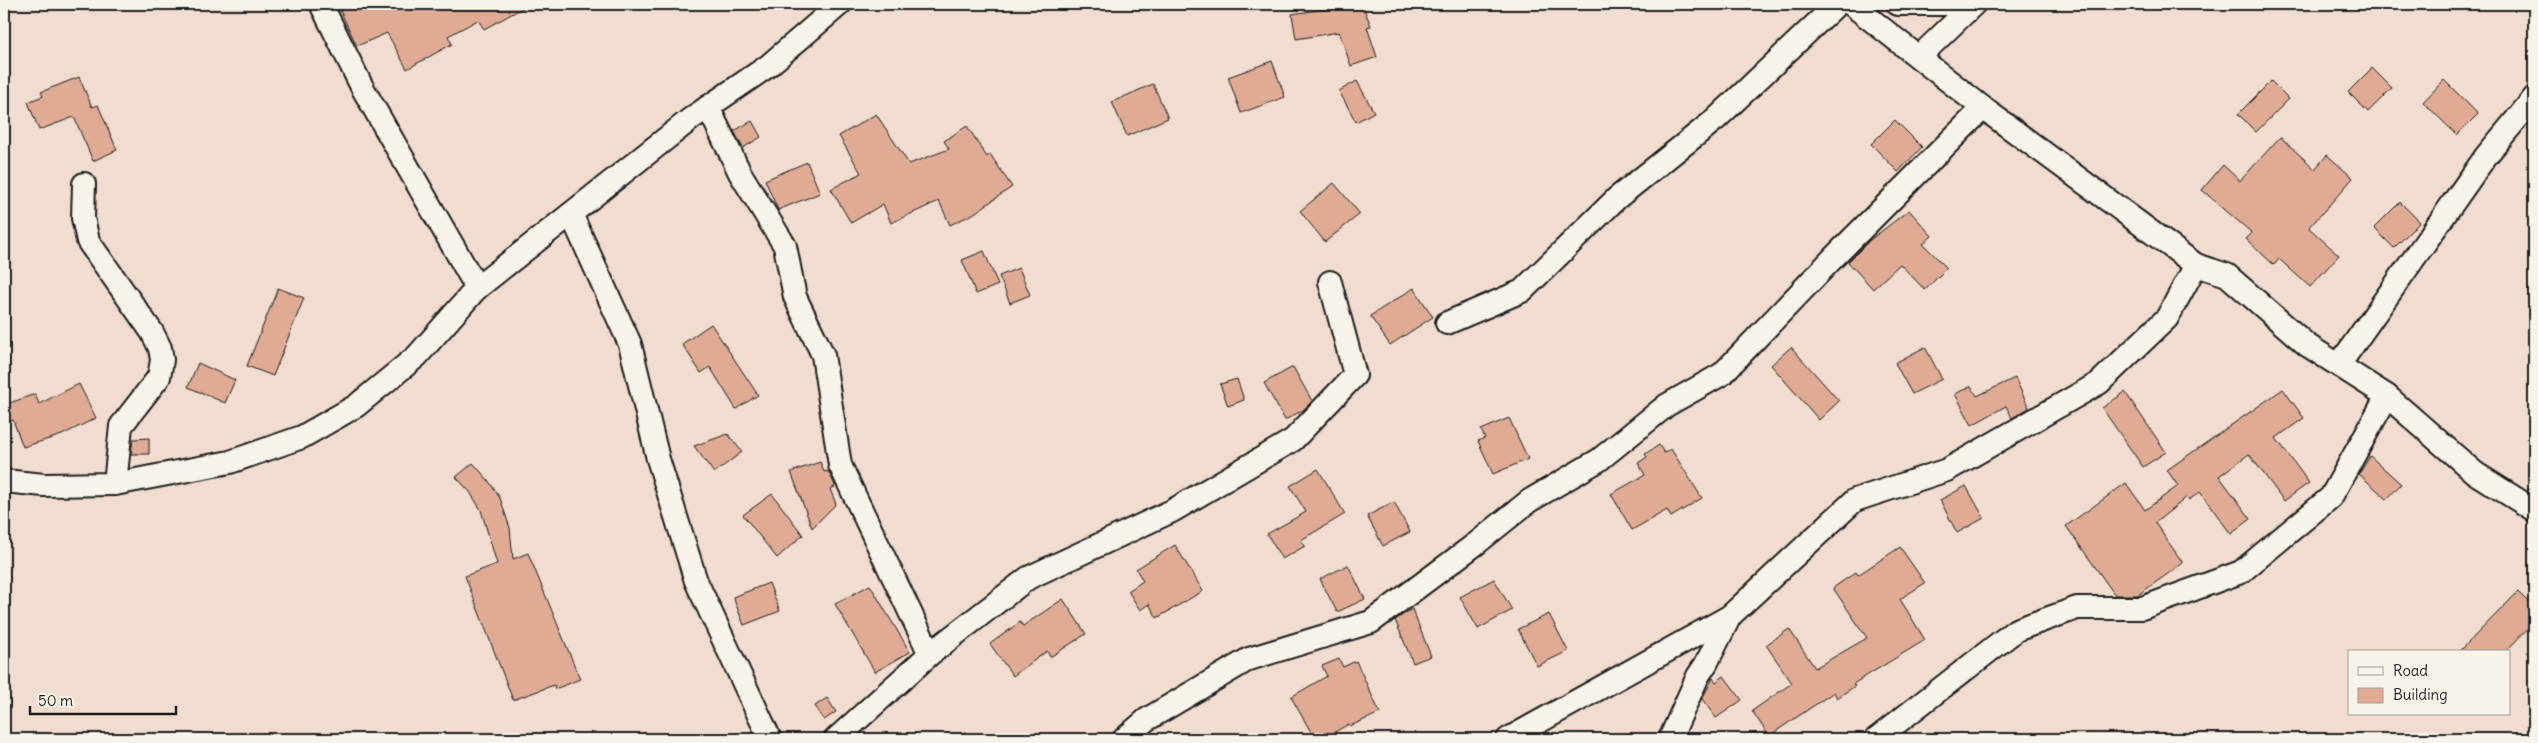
<svg xmlns="http://www.w3.org/2000/svg" width="2538" height="743" font-family="Delius,sans-serif">
  <style>
    .building { fill: #e0ab94; stroke: #1c1c1c }
    .lines { fill: none; stroke-linecap: round; stroke-linejoin: round }
    .minor-casing { stroke: #1c1c1c; stroke-width: 26 }
    .minor { stroke: #f7f3e8; stroke-width: 22 }
  </style>
  <rect width="100%" height="100%" fill="#f0ddcf"/>
  <filter id="ink" filterUnits="userSpaceOnUse"><feTurbulence type="fractalNoise" baseFrequency=".02" numOctaves="2"/><feDisplacementMap in="SourceGraphic" scale="10" xChannelSelector="R" yChannelSelector="G"/><feConvolveMatrix kernelMatrix="1 2 1 2 8 2 1 2 1" color-interpolation-filters="sRGB"/></filter>
  <g filter="url(#ink)">
    <g class="building">
      <polygon points="337,4 530,4 484,29 478,20 448,36 452,44 407,69 387,33 357,46"/>
      <polygon points="1330,4 1362,4 1371,26 1367,27 1377,57 1351,66 1339,32 1296,39 1292,14 1332,8"/>
      <polygon points="1272,61 1285,97 1241,113 1228,77"/>
      <polygon points="2372,68 2392,88 2368,112 2348,92"/>
      <polygon points="79,77 92,107 98,105 117,150 93,161 74,117 39,130 28,102 43,96 41,92"/>
      <polygon points="2444,80 2478,114 2457,135 2423,102"/>
      <polygon points="1357,81 1374,112 1356,122 1339,91"/>
      <polygon points="2271,81 2289,99 2256,132 2238,114"/>
      <polygon points="1153,84 1168,118 1127,136 1112,102"/>
      <polygon points="876,114 909,164 949,149 944,141 967,126 987,157 990,154 1012,187 973,214 950,225 939,201 891,223 883,204 851,223 831,189 861,173 839,136"/>
      <polygon points="1895,120 1922,147 1898,172 1871,144"/>
      <polygon points="752,121 761,137 743,148 734,131"/>
      <polygon points="2280,137 2315,169 2327,155 2353,178 2309,228 2339,255 2310,287 2279,259 2274,265 2246,239 2252,233 2202,190 2223,165 2240,181"/>
      <polygon points="807,162 820,193 778,210 765,180"/>
      <polygon points="1334,183 1360,214 1325,242 1300,211"/>
      <polygon points="2400,202 2420,222 2394,248 2374,228"/>
      <polygon points="1909,210 1932,236 1923,244 1947,268 1925,290 1900,264 1873,289 1848,262 1870,240"/>
      <polygon points="984,251 998,285 976,294 962,260"/>
      <polygon points="1019,268 1030,295 1010,303 999,276"/>
      <polygon points="278,288 304,298 273,376 247,366"/>
      <polygon points="1414,288 1433,317 1390,345 1370,316"/>
      <polygon points="711,324 758,395 736,409 710,367 701,373 682,344"/>
      <polygon points="1791,347 1839,401 1819,420 1771,365"/>
      <polygon points="1925,347 1942,379 1912,394 1895,363"/>
      <polygon points="198,363 235,380 225,403 188,387"/>
      <polygon points="1293,367 1312,401 1303,410 1285,420 1264,383"/>
      <polygon points="2015,378 2029,408 2012,418 2006,406 1972,425 1955,394 1971,386 1977,396"/>
      <polygon points="1237,379 1244,400 1228,406 1220,384"/>
      <polygon points="79,384 96,418 62,435 23,447 13,420 4,424 4,405 35,394 39,404"/>
      <polygon points="2283,389 2304,418 2276,438 2309,483 2284,501 2249,454 2219,476 2251,519 2231,534 2200,492 2189,500 2187,497 2155,523 2183,563 2138,595 2115,595 2066,526 2126,483 2145,510 2178,486 2167,470"/>
      <polygon points="2125,392 2166,452 2143,467 2102,408"/>
      <polygon points="1509,418 1528,459 1493,474 1478,441 1485,438 1481,430"/>
      <polygon points="728,434 742,452 714,473 694,446"/>
      <polygon points="149,438 149,454 131,454 133,439"/>
      <polygon points="1659,445 1664,453 1671,449 1702,498 1671,517 1667,510 1632,530 1611,494 1645,475 1638,463 1647,457 1645,454"/>
      <polygon points="2370,456 2401,484 2387,499 2359,474"/>
      <polygon points="820,462 824,472 828,471 834,483 835,487 830,489 836,504 812,528 791,472"/>
      <polygon points="473,463 488,480 500,498 510,528 513,559 528,553 580,679 555,689 554,685 513,700 465,576 497,564 481,510 470,492 456,477"/>
      <polygon points="1318,469 1345,514 1301,540 1305,546 1282,559 1267,534 1306,512 1290,486"/>
      <polygon points="1966,486 1984,518 1957,533 1940,500"/>
      <polygon points="772,494 803,535 777,558 743,515"/>
      <polygon points="1394,502 1410,532 1383,546 1367,516"/>
      <polygon points="1175,545 1203,591 1157,618 1149,604 1140,610 1128,591 1143,581 1136,569"/>
      <polygon points="1900,547 1925,583 1900,599 1925,640 1853,684 1855,686 1837,698 1834,692 1769,736 1752,711 1792,683 1766,645 1789,629 1815,668 1867,638 1833,588 1856,572 1858,575"/>
      <polygon points="1348,565 1365,599 1337,612 1320,579"/>
      <polygon points="1494,579 1512,610 1478,629 1460,597"/>
      <polygon points="769,583 780,611 744,625 733,597"/>
      <polygon points="870,585 910,652 875,672 835,604"/>
      <polygon points="2518,592 2534,608 2534,622 2505,652 2459,652"/>
      <polygon points="1063,599 1086,634 1050,657 1047,651 1013,676 990,644 1020,622 1023,626"/>
      <polygon points="1412,609 1431,656 1413,663 1395,620"/>
      <polygon points="1549,614 1568,651 1537,666 1518,629"/>
      <polygon points="1339,659 1343,667 1356,661 1380,713 1350,726 1349,724 1322,739 1315,739 1291,697 1327,676 1322,666"/>
      <polygon points="1724,676 1742,700 1716,718 1702,699 1713,678 1716,682"/>
      <polygon points="827,698 836,712 824,720 815,706"/>
    </g>
    <g class="lines">
      <defs>
        <g id="minor">
          <polyline points="321,4 362,87 477,288"/>
          <polyline points="1851,4 1983,108 2196,265 2227,275 2307,345 2387,396 2475,473 2534,510"/>
          <polyline points="1898,4 1953,4"/>
          <polyline points="1920,56 1974,4"/>
          <polyline points="708,107 740,173 785,246 795,297 823,355 840,465 930,654"/>
          <polyline points="84,184 83,218 88,241 152,332 160,348 162,360 159,377 121,426 115,484"/>
          <polyline points="571,214 630,344 658,459 696,581 770,739"/>
          <polyline points="1447,323 1522,291 1617,198 1716,119 1837,4"/>
          <polyline points="2339,365 2486,156 2534,98"/>
          <polyline points="4,481 44,485 115,484 230,462 302,437 356,406 417,356 477,288 692,118 768,66 840,4"/>
          <polyline points="836,739 930,654 1028,578 1172,511 1293,440 1355,375 1330,282"/>
          <polyline points="1124,739 1146,720 1249,659 1371,622 1477,543 1529,501 1599,460 1667,405 1722,374 1837,254 1983,108"/>
          <polyline points="1508,739 1730,616 1855,500 1947,470 2099,383 2167,318 2196,265"/>
          <polyline points="1670,739 1698,676 1706,664 1730,616"/>
          <polyline points="1876,739 2016,630 2077,608 2142,608 2241,572 2331,497 2387,396"/>
        </g>
      </defs>
      <use href="#minor" class="minor-casing"/>
      <use href="#minor" class="minor"/>
    </g>
  </g>
  <rect width="2538" height="743" fill="none" stroke="#f7f3e8" stroke-width="20"/>
  <rect x="10" y="10" width="2518" height="723" fill="none" stroke="#1c1c1c" stroke-width="2" filter="url(#ink)"/>
  <rect x="2348" y="650" width="162" height="65" fill="#f7f3e8" stroke="#9f9d96"/>
  <rect x="2358" y="667" width="25" height="8" fill="#f7f3e8" stroke="#9f9d96"/>
  <text x="2393" y="676" font-size="15" fill="#1c1c1c">Road</text>
  <rect x="2358" y="688" width="25" height="15" fill="#e0ab94" stroke="#9f9d96"/>
  <text x="2393" y="700" font-size="15" fill="#1c1c1c">Building</text>
  <path d="M30 706v8h146v-8" fill="none" stroke="#1c1c1c" stroke-width="2.5"/>
  <text x="38" y="706" font-size="15" fill="#1c1c1c" stroke="#f7f3e8" stroke-width="4" paint-order="stroke">50 m</text>
</svg>
